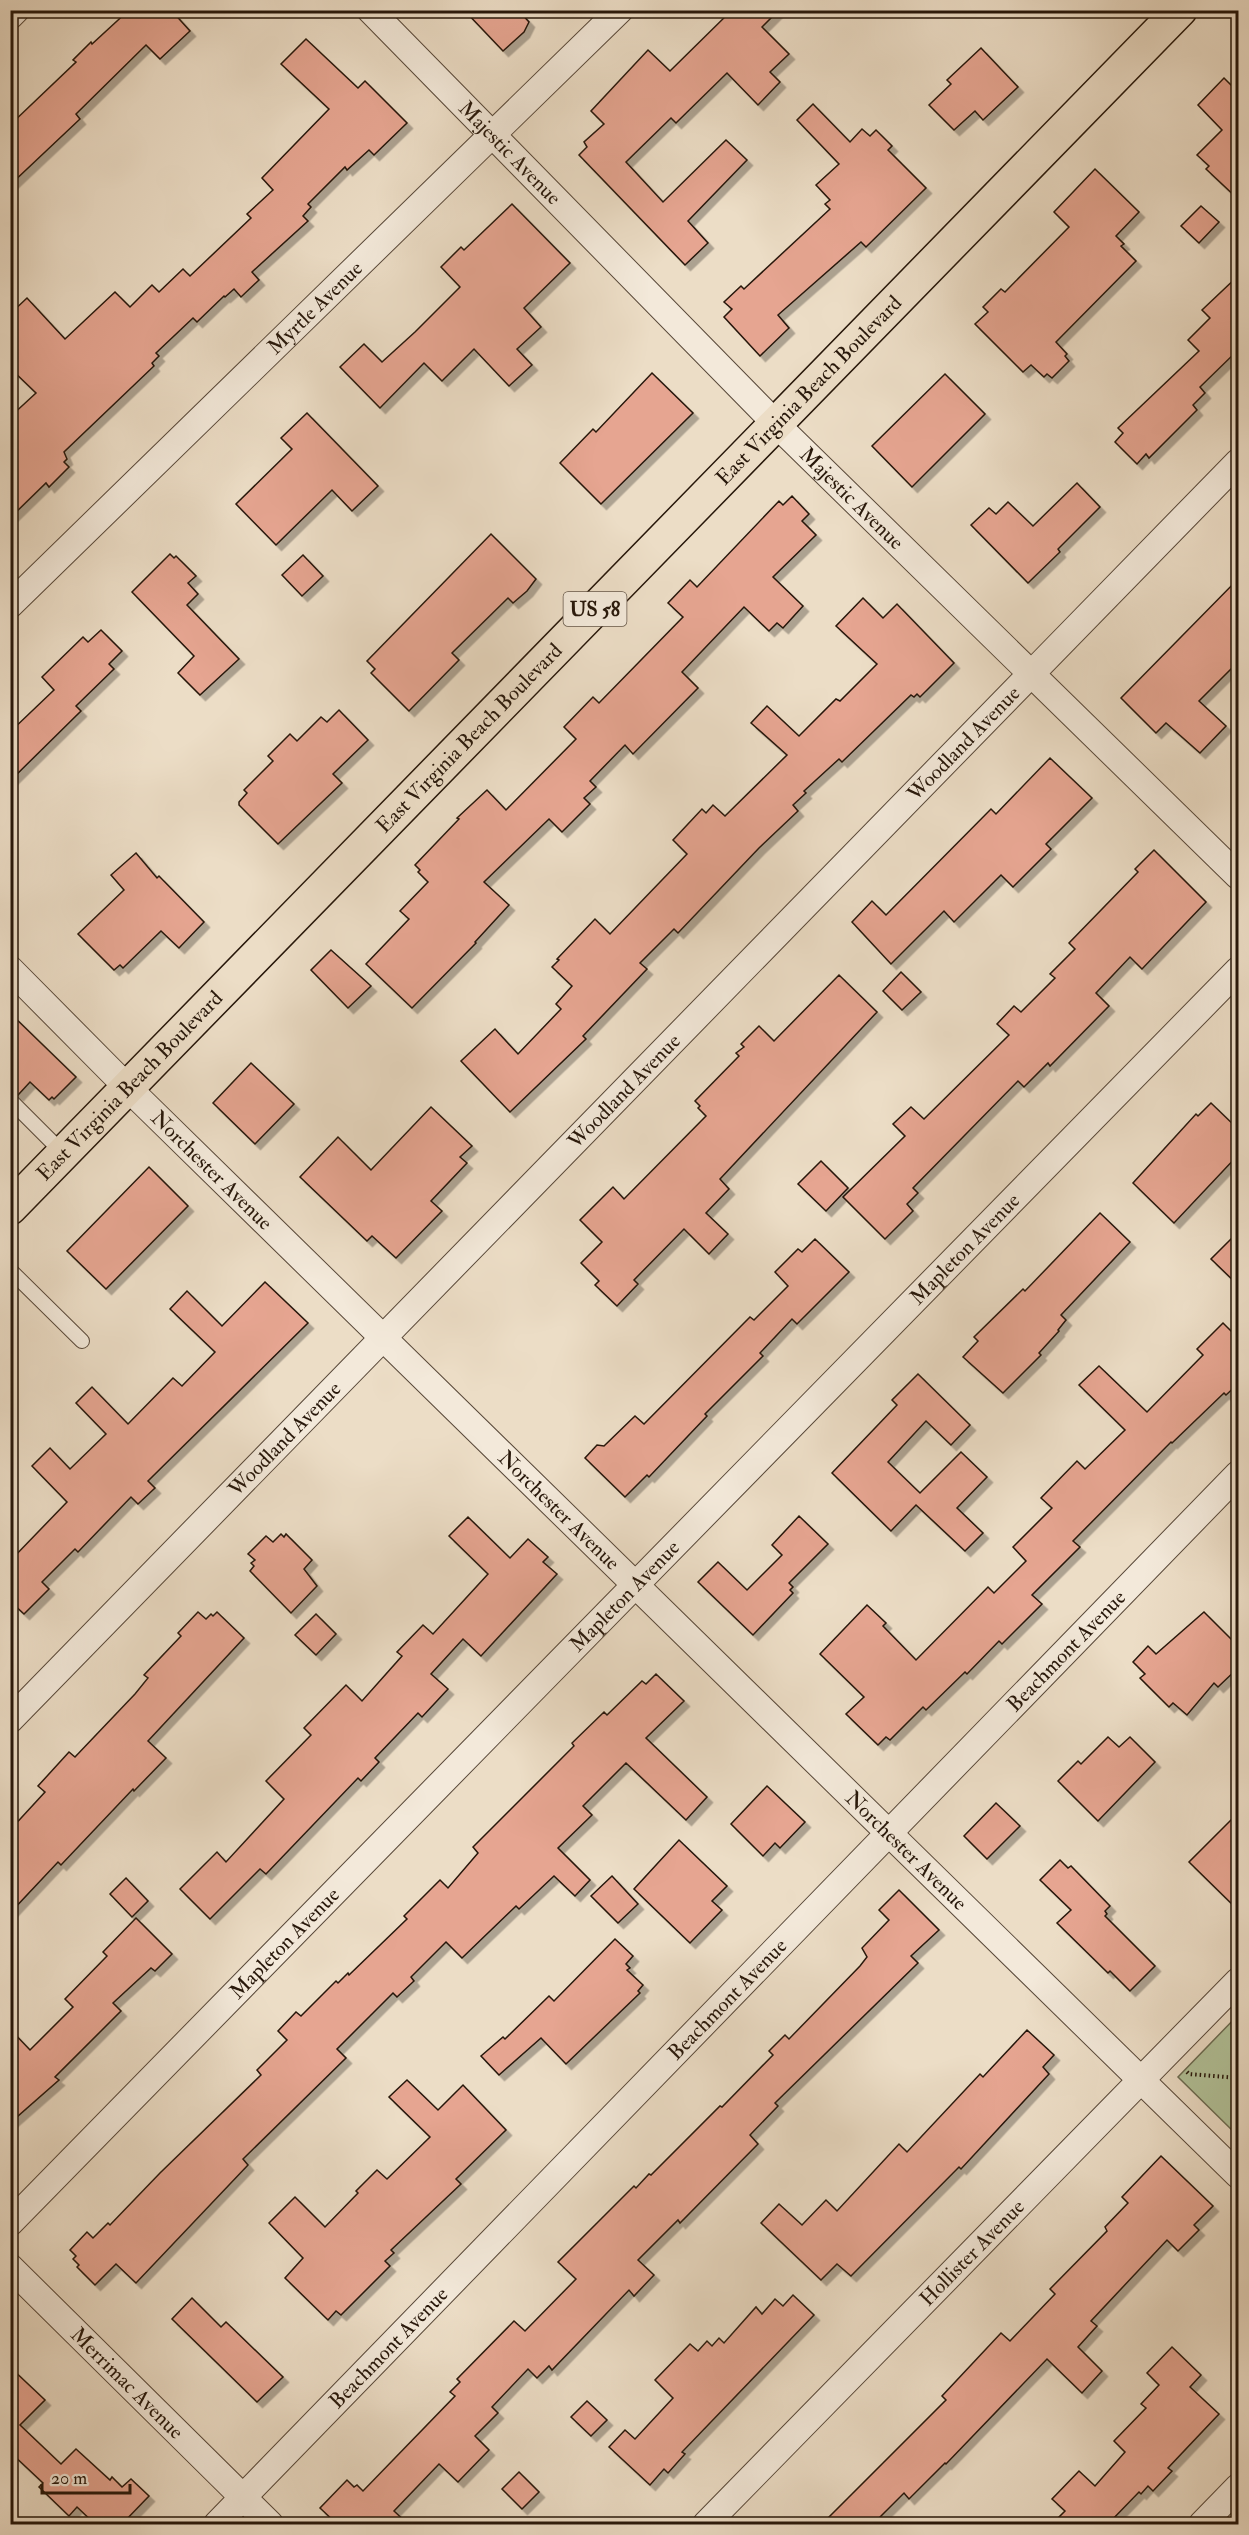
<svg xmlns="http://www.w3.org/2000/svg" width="1249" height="2535" font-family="'IM FELL Double Pica',serif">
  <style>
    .green { fill: #b2c299; stroke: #6c6c52; stroke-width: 1.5 }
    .building { fill: #e6a591; stroke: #27170a; stroke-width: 1.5; filter: url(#shadow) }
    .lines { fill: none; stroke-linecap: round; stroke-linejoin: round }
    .lane-casing { stroke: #584839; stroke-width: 16 }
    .street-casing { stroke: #584839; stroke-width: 28 }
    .primary-casing { stroke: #27170a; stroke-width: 36 }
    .path { stroke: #27170a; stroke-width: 4; stroke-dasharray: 1.5 3; stroke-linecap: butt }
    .lane { stroke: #f3e9da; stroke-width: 14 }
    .street { stroke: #f3e9da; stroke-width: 26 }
    .primary { stroke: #ecddc6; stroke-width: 33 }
    .labels { text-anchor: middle; stroke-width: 5; stroke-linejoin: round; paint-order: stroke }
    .shield { fill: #f3e9da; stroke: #645648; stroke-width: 1.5 }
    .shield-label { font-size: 20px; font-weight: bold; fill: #27170a }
    .street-label { font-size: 21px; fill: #27170a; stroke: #f3e9da }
  </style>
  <defs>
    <filter id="shadow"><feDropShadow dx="5.5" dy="5.5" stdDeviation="0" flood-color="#0004"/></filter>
  </defs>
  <rect width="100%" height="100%" fill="#ecddc6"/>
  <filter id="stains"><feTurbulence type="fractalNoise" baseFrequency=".00333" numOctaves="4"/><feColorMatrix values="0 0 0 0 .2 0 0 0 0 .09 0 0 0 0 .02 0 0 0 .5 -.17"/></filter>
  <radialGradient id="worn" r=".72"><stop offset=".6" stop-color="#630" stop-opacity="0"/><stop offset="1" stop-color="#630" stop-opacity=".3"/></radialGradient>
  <polygon class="green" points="1238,2015 1238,2136 1178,2077"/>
  <g class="building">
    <polygon points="129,10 171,10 190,31 160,59 146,45 76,114 80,119 10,185 10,125 76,62 73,60 91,42 92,44"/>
    <polygon points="464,10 518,10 529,22 524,32 503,51"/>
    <polygon points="732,10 779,10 762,27 789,54 770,72 780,82 758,105 727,73 676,123 671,118 626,162 663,202 726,140 747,160 688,221 708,243 685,265 579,155 587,147 584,142 604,124 591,111 648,50 670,71"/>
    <polygon points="306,39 358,88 365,81 407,123 374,155 369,150 347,170 345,167 308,204 311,207 303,216 308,221 252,272 259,280 241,297 234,289 225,297 224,296 197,322 193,318 156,353 159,356 152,363 154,366 64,452 67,459 64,462 69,467 49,487 46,483 10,518 10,417 36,393 10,368 10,314 27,298 65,339 115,292 130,307 152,285 159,292 183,269 190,276 251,218 247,214 273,190 262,178 329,109 281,64"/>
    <polygon points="981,48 1018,87 983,120 975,111 954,130 929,105 951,84 947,80"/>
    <polygon points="1224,78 1239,93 1239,200 1206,169 1209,166 1197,155 1222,130 1198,105"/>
    <polygon points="813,104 850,142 862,129 870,136 876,130 892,146 888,150 926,188 866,247 861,242 778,315 789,328 760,356 724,317 732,309 724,302 741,286 744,289 830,209 825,204 830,200 816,185 839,164 797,120"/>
    <polygon points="1095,169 1139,212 1116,236 1124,244 1121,246 1136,261 1056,342 1067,354 1065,356 1069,361 1052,378 1047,374 1044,377 1031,365 1023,372 975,324 988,312 983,307 1001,289 1005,292 1069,227 1054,212"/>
    <polygon points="512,204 570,263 524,308 541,327 517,349 532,365 509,386 474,349 442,381 424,363 380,408 340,367 364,344 382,362 415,332 460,287 441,267 461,247 464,250"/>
    <polygon points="1201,206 1219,222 1199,243 1181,226"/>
    <polygon points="1239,275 1239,349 1200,387 1205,393 1193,405 1197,410 1149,458 1146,454 1137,464 1115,442 1123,433 1118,428 1199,351 1188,340 1210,318 1202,310"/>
    <polygon points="652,373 693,413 601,504 560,463 593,429 596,432"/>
    <polygon points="945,374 985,414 912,487 872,446"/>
    <polygon points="307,413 378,486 352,511 332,490 276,545 236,504 292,449 281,438"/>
    <polygon points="1077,483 1100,507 1058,549 1060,552 1028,583 971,525 989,508 996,514 1008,502 1033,526"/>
    <polygon points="792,496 809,514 802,521 816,535 773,577 803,606 783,628 777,623 769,631 744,607 682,672 698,688 633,754 625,745 590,781 596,787 584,798 590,804 562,832 549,819 484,882 509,905 475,942 476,943 412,1008 366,964 409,919 400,911 428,882 418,872 420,870 415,865 459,819 457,818 487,790 506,810 576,739 564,727 593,697 599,703 683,617 668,603 690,580 697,587 779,501 783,505"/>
    <polygon points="491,534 536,579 527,591 513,603 508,598 452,653 459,660 409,711 371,673 375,669 367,661"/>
    <polygon points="170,554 174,558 176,556 196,576 188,583 198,594 187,605 239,659 200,695 178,673 194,656 132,592"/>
    <polygon points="303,555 323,576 302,596 282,575"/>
    <polygon points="1239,578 1239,661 1199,701 1226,726 1200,753 1166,723 1156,733 1121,698"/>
    <polygon points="863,598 883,618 897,604 954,663 920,697 917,694 914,697 911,695 842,762 839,759 804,791 806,793 793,805 798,811 759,848 678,933 674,929 640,963 647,969 583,1036 586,1039 510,1112 461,1061 495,1029 518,1054 561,1009 556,1004 572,986 552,967 559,960 557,959 595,919 610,934 687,854 673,840 702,809 706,813 713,805 725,816 787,755 751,723 767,706 799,736 836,699 840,701 877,664 836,626"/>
    <polygon points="101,630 122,651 109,664 114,669 76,706 81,711 10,781 10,732 54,690 42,677 83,637 88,642"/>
    <polygon points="339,710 368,740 333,774 342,783 278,844 239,805 239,802 247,793 244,790 273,761 268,756 290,734 297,741 321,717 327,722"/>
    <polygon points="1050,758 1092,798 1046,844 1051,849 1013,887 1001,875 954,922 944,911 891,964 852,922 872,901 886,915 991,809 996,814"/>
    <polygon points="1154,850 1206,902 1142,969 1130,957 1096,993 1109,1006 1050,1066 1048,1063 1024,1087 1018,1081 913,1188 918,1193 907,1204 913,1211 885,1239 843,1197 905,1136 893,1124 911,1107 924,1119 1009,1035 997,1024 1014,1006 1021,1012 1055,978 1050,974 1075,949 1069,943 1138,872 1135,869"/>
    <polygon points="136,853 157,878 159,876 204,922 179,948 161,931 123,968 120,965 114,970 78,934 124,890 111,875"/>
    <polygon points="331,950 371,986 348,1008 311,970"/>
    <polygon points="901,972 921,992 902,1010 883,991"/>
    <polygon points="839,975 877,1012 720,1179 729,1189 706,1213 728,1234 709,1254 684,1229 634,1280 638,1284 617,1306 595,1285 599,1281 581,1263 602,1242 580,1220 613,1187 624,1199 706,1116 698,1108 700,1106 695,1101 739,1056 736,1053 744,1047 741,1044 759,1026 774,1041"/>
    <polygon points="10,1013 76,1077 54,1099 52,1097 49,1100 30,1082 18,1095 10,1091"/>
    <polygon points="251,1063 294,1104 255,1144 213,1103"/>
    <polygon points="1211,1103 1239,1130 1239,1154 1174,1223 1133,1183 1196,1114 1198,1116"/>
    <polygon points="431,1107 472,1146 460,1157 467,1163 431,1201 442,1211 396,1258 372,1236 367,1241 300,1177 338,1137 371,1170"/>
    <polygon points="821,1161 848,1188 826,1211 798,1184"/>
    <polygon points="149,1167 188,1206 106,1289 67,1251"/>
    <polygon points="1100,1213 1130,1242 1061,1315 1066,1320 1058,1330 1059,1331 1039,1353 1041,1355 1003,1393 963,1357 978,1341 974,1337 1023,1289 1025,1291"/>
    <polygon points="1239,1231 1239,1286 1211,1259"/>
    <polygon points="815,1239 849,1272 797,1324 792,1319 760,1353 763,1356 705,1414 707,1416 649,1477 647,1475 625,1497 585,1458 597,1445 604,1446 635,1416 644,1424 750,1317 754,1320 788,1286 775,1272 798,1249 802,1252"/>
    <polygon points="265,1282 308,1323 148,1481 155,1488 138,1504 131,1497 78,1552 75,1549 42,1582 49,1589 24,1614 10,1601 10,1561 67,1502 32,1466 50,1448 70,1469 106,1434 76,1403 92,1387 128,1424 173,1378 182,1386 215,1352 170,1309 187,1291 222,1326"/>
    <polygon points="1223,1323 1239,1339 1239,1383 1226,1395 1224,1393 1172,1443 1171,1442 1073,1541 1080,1547 1032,1595 1042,1604 1002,1644 999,1641 967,1674 965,1672 926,1710 923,1707 890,1740 886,1737 878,1745 846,1714 864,1697 820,1654 867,1605 886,1623 883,1626 916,1660 988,1587 994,1593 1026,1561 1013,1547 1052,1508 1041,1498 1077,1461 1085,1469 1125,1430 1079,1385 1099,1366 1147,1412 1203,1355 1197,1349"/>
    <polygon points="918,1374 970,1425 951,1445 926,1421 888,1462 920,1493 961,1452 987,1477 957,1508 983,1533 965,1551 916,1505 891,1531 832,1473 897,1405 892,1400"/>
    <polygon points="799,1516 828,1544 789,1583 793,1587 790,1590 793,1593 753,1635 698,1582 718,1562 747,1590 782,1555 772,1545"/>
    <polygon points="468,1517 510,1558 528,1539 548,1557 543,1562 557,1574 481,1656 463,1639 431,1674 448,1689 422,1717 418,1713 375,1758 379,1762 361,1781 358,1778 266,1874 260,1869 210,1919 180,1889 217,1852 226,1862 284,1799 266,1781 311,1735 304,1728 346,1685 362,1701 402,1656 397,1652 423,1625 433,1634 488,1574 449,1536"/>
    <polygon points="281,1534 284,1537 286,1534 312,1560 304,1569 317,1586 291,1613 250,1571 254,1566 251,1563 255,1560 248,1554 266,1536 273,1542"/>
    <polygon points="198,1612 206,1619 211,1614 213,1616 217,1612 244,1638 148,1741 166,1758 134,1791 133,1789 61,1865 58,1862 10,1913 10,1830 45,1792 38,1786 69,1752 75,1757 135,1694 148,1678 144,1675 181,1636 178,1633"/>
    <polygon points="1204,1612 1239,1647 1239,1667 1218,1687 1214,1683 1187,1715 1173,1703 1169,1707 1140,1678 1145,1674 1133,1662 1148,1646 1156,1654"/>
    <polygon points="316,1614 336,1634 316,1655 295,1635"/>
    <polygon points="656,1674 684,1701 646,1738 707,1797 686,1820 626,1763 583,1806 592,1815 558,1848 590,1880 575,1896 554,1876 519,1909 516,1906 462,1958 446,1942 411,1977 414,1981 397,1997 393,1993 337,2049 346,2058 243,2159 248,2165 136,2283 116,2264 95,2285 77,2267 79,2265 73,2259 76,2256 70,2250 87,2232 93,2238 108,2223 110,2225 160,2173 261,2075 257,2070 287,2040 278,2031 296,2012 301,2016 336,1981 338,1983 348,1973 349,1975 407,1919 404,1916 440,1880 448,1888 478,1853 473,1847 574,1746 572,1743 604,1712 607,1715 642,1681 646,1684"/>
    <polygon points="1108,1737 1119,1747 1130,1737 1155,1762 1098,1821 1058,1781 1078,1761 1081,1764"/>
    <polygon points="767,1786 805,1822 780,1848 775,1843 763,1856 731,1824"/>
    <polygon points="996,1803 1020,1826 987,1859 964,1836"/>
    <polygon points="1239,1812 1239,1911 1189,1862"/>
    <polygon points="679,1840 727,1886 712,1901 722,1910 690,1943 634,1889"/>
    <polygon points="1060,1860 1068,1868 1071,1866 1110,1906 1105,1911 1107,1914 1105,1916 1155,1966 1130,1991 1110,1971 1108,1973 1057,1923 1071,1910 1040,1880"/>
    <polygon points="612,1876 638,1904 618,1923 591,1896"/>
    <polygon points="126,1878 148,1901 132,1917 110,1894"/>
    <polygon points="899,1890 939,1930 911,1956 918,1963 775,2103 778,2106 750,2135 758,2144 680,2223 678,2220 638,2260 654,2275 634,2296 629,2290 552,2370 549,2366 537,2378 528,2369 492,2407 498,2413 475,2436 489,2450 458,2482 439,2464 394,2511 408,2524 337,2524 320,2508 347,2480 354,2487 357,2485 363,2491 455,2396 450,2392 460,2382 457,2379 514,2321 525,2331 576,2279 558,2262 634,2186 636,2188 649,2174 651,2175 720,2106 722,2107 773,2055 769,2051 785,2035 789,2039 860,1966 867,1957 862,1948 889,1920 879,1910"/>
    <polygon points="136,1918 172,1954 155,1971 151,1968 113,2003 121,2011 55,2077 59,2080 10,2123 10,2029 30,2050 73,2007 65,1999 107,1956 103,1952"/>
    <polygon points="615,1939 633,1956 626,1964 630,1968 627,1970 643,1985 638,1991 640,1993 566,2064 541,2038 499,2075 481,2056 503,2037 505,2039 549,1996 554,2001"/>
    <polygon points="1027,2030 1054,2055 1043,2067 1049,2074 961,2169 959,2167 851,2276 837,2264 821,2280 761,2223 779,2204 802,2225 826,2200 837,2211 899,2144 907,2152 980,2074 983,2077"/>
    <polygon points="407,2080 438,2110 463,2085 506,2130 456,2179 461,2184 391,2250 394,2253 385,2261 390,2266 341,2315 336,2311 328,2320 285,2278 303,2258 269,2223 295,2197 325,2227 358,2193 356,2191 377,2170 387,2179 430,2137 389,2097"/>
    <polygon points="1161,2156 1213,2206 1194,2225 1199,2230 1178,2251 1167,2240 1091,2321 1097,2326 1078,2347 1102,2371 1082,2393 1047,2359 946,2464 945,2463 909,2499 904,2493 873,2524 822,2524 946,2400 942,2396 1001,2333 1010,2341 1055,2294 1050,2289 1107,2231 1105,2227 1128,2203 1122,2197"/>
    <polygon points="793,2295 814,2315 682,2452 685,2454 668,2473 664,2469 650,2485 609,2447 625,2430 635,2439 673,2398 655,2380 690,2344 698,2351 707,2341 712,2346 719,2338 724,2343 756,2307 762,2314 775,2299 783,2306"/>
    <polygon points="192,2298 221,2327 226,2322 283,2377 257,2402 172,2319"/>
    <polygon points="1172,2347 1201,2375 1190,2387 1219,2414 1168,2468 1172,2471 1153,2491 1148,2486 1141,2494 1139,2492 1108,2524 1052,2524 1065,2511 1052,2499 1079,2471 1095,2486 1125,2452 1114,2441 1146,2408 1141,2404 1159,2385 1147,2373"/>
    <polygon points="10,2367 45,2400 20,2425 61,2464 76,2449 110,2480 112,2477 122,2487 131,2479 149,2496 122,2524 95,2524 77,2507 69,2516 39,2487 43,2483 10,2452"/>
    <polygon points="587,2401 607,2420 591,2436 571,2417"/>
    <polygon points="519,2472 539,2492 522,2509 502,2489"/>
  </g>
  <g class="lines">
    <defs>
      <g id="lane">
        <polyline points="10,1100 64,1154"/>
        <polyline points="10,1270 82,1341"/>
      </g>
      <g id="street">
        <path id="s1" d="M370,10L777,425L1238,876"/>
        <polyline points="10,16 16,10"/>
        <path id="s2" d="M10,605L620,10"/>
        <path id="s3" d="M10,969L128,1088L1238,2175"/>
        <path id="s4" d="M10,1720L1238,462"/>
        <path id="s5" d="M10,2223L1238,970"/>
        <path id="s6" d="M10,2267L270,2524"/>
        <path id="s7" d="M217,2524L1238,1474"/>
        <path id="s8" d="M706,2524L1238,1981"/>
        <polyline points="1202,2524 1238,2487"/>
      </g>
      <g id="primary">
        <path id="s9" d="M10,1208L1180,10"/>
      </g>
    </defs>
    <use href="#lane" class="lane-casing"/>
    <use href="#street" class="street-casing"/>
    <use href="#primary" class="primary-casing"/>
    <polyline class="path" points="1187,2072 1189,2074 1238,2078"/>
    <use href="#lane" class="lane"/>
    <use href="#street" class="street"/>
    <use href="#primary" class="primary"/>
  </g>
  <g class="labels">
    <rect class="shield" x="563.5" y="592" width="63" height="34" rx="4.5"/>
    <g class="shield-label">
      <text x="595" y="616">US 58</text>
    </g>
    <g class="street-label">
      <text dy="7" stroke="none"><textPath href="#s1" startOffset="200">Majestic Avenue</textPath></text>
      <text dy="7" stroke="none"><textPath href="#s2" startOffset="426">Myrtle Avenue</textPath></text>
      <text dy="7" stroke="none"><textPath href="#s9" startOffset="1143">East Virginia Beach Boulevard</textPath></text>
      <text dy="7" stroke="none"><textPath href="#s1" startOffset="686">Majestic Avenue</textPath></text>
      <text dy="7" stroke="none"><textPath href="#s9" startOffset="657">East Virginia Beach Boulevard</textPath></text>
      <text dy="7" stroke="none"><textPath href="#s4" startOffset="1365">Woodland Avenue</textPath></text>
      <text dy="7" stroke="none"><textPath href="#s9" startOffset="171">East Virginia Beach Boulevard</textPath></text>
      <text dy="7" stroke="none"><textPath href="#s4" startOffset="879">Woodland Avenue</textPath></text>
      <text dy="7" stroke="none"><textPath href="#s3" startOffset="285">Norchester Avenue</textPath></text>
      <text dy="7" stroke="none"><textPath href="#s5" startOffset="1364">Mapleton Avenue</textPath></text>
      <text dy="7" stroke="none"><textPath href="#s4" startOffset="393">Woodland Avenue</textPath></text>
      <text dy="7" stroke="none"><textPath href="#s3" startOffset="771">Norchester Avenue</textPath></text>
      <text dy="7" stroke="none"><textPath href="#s5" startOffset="878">Mapleton Avenue</textPath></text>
      <text dy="7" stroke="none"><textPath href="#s7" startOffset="1218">Beachmont Avenue</textPath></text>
      <text dy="7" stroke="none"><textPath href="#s3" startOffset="1257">Norchester Avenue</textPath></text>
      <text dy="7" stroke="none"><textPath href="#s5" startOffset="392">Mapleton Avenue</textPath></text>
      <text dy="7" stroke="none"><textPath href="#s7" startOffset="732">Beachmont Avenue</textPath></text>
      <text dy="7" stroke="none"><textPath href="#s8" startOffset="380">Hollister Avenue</textPath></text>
      <text dy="7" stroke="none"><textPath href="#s7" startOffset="246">Beachmont Avenue</textPath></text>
      <text dy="7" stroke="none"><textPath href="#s6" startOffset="165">Merrimac Avenue</textPath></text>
    </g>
  </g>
  <rect width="1249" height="2535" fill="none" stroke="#ecddc6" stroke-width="36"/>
  <rect x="12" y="12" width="1225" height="2511" fill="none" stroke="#27170a" stroke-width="3"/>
  <rect x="18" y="18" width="1213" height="2499" fill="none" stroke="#27170a" stroke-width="1.5"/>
  <path d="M42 2484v9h88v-9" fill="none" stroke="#27170a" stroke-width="3"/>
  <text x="51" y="2484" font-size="18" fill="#27170a" stroke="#f3e9da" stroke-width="4.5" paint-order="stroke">20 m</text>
  <rect width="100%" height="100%" filter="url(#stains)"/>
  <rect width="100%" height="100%" fill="url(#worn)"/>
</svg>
